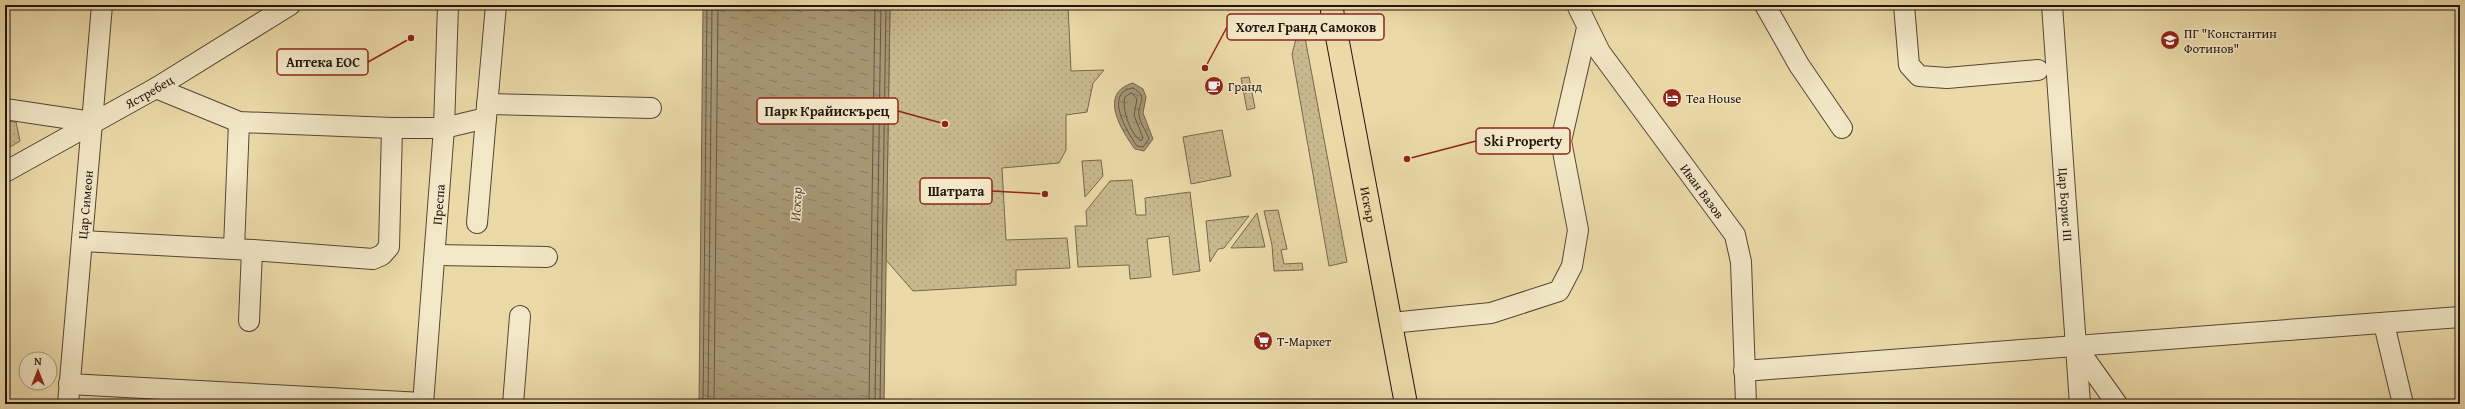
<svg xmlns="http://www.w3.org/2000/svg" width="2465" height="409" font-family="'Gentium Book Plus',serif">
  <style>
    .grass { fill: url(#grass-dots); stroke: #76674e }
    .water { fill: url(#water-ripples); stroke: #72634b }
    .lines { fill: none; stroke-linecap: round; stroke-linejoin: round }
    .shore { stroke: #645641; stroke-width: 1 }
    .minor-casing { stroke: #544634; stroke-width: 22 }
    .major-casing { stroke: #22150e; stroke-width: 24 }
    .minor { stroke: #f2e7c6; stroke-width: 20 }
    .major { stroke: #ebdaa8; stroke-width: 22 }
    .labels { text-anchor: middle; stroke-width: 3; stroke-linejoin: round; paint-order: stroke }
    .poi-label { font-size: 13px; fill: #22150e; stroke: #f2e7c6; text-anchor: start }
    .street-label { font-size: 13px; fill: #22150e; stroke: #f2e7c6 }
    .water-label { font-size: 14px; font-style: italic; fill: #574937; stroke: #f2e7c6 }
    .leader { fill: none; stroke: #8f2418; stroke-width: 1.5 }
    .callout-dot { fill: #8f2418; stroke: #f2e7c6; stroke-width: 1.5 }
    .callout { fill: #f2e7c6; stroke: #8f2418; stroke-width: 1.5 }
    .callout-label { font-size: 14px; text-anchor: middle; font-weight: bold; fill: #22150e }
  </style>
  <defs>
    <pattern id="grass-dots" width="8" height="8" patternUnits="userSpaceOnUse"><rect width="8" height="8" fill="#c9b98e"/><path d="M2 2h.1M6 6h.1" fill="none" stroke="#ac9e79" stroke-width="1.8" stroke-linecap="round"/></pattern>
    <pattern id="water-ripples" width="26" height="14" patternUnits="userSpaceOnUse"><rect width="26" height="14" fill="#a79774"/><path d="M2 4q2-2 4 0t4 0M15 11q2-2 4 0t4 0" fill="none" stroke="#887a5e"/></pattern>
  </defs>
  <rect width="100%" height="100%" fill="#ebdaa8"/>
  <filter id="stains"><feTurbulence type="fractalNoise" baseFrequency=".005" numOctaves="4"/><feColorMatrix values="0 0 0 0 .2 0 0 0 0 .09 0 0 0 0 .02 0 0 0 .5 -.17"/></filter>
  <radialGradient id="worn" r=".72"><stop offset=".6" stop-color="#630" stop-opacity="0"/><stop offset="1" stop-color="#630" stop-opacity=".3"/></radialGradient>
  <g class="grass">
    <polygon points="890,5 1068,5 1071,71 1104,70 1093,83 1087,112 1066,115 1066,150 1059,163 1002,168 1006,240 1067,238 1070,268 1016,270 1016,285 913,291 886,260"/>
    <polygon points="1303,27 1347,262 1329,266 1292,54 1296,39"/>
    <polygon points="1249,77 1255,108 1247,110 1241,78"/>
    <polygon points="5,121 16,122 20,141 5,150"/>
    <polygon points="1222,130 1231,176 1191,184 1183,137"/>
    <polygon points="1101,160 1103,176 1085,197 1082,161"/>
    <polygon points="1132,180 1136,215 1146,215 1145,198 1190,192 1200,271 1173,275 1169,236 1147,239 1151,277 1130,279 1129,265 1078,267 1075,226 1087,226 1086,211 1110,181"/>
    <polygon points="1278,210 1287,249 1281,250 1284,264 1302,263 1303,270 1274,271 1272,245 1264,211"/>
    <polygon points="1257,213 1265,247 1231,248"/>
    <polygon points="1249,216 1224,248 1218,249 1210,262 1206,221"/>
  </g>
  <g class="water">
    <polygon points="703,5 890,5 884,404 699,404"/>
    <path d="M1133,83L1143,89L1146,97L1143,113L1153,139L1144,151L1135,149C1121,130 1098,93 1133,83Z"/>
  </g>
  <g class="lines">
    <g class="shore">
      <path d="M1133,88C1150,98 1137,103 1139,115C1140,124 1146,130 1149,139L1143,147L1137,146C1127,132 1103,92 1133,88Z"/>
      <path d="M1132,93L1137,99L1134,115L1143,138L1141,141C1131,135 1121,109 1125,97Z"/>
      <polyline points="703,404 707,5"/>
      <polyline points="708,404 712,5"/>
      <polyline points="714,404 718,5"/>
      <polyline points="869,404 875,5"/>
      <polyline points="875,404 881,5"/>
      <polyline points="880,404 886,5"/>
    </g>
    <defs>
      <g id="minor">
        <path id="s1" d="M1577,5L1600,52L1735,235L1741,262L1746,404"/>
        <polyline points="1765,5 1799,65 1842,128"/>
        <polyline points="1904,5 1909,65 1919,76 1947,78 2038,70"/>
        <path id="s2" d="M2052,5L2080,404"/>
        <polyline points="156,88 239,122 392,128"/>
        <polyline points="487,104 651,108"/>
        <polyline points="5,109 92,122"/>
        <path id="s3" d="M5,172L156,88L290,5"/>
        <polyline points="477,223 486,118"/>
        <polyline points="82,241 252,250 249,321"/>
        <polyline points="234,248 239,122"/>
        <polyline points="252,250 373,259 382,255 389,247 392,128 444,128 486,118 496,5"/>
        <polyline points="435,255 547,257"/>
        <polyline points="1391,323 1491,313 1559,291 1572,266 1578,230 1561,141 1587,28"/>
        <polyline points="2384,324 2403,404"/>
        <polyline points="2075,345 2117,404"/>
        <polyline points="1744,371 2460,317"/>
        <polyline points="69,384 423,403"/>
        <path id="s4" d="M68,404L102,5"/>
        <path id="s5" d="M423,404L444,128L448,5"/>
        <polyline points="513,404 520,316"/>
      </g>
      <g id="major">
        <path id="s6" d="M1331,5L1406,404"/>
      </g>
    </defs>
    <use href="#minor" class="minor-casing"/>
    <use href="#major" class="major-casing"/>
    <use href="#minor" class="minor"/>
    <use href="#major" class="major"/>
  </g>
  <defs>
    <symbol id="school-disc" viewBox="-11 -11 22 22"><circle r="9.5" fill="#8f2418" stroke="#f2e7c6"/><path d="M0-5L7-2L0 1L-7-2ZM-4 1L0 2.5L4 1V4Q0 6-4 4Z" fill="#fff"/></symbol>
    <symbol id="cafe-disc" viewBox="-11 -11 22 22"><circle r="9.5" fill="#8f2418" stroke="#f2e7c6"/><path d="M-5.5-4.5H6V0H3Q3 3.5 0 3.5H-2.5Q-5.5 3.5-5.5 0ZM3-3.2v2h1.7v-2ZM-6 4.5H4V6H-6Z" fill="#fff"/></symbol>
    <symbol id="hotel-disc" viewBox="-11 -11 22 22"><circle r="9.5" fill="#8f2418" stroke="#f2e7c6"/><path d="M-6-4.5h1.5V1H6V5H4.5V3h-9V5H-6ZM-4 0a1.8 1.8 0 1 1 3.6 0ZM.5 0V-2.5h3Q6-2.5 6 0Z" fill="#fff"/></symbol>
    <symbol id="supermarket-disc" viewBox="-11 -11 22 22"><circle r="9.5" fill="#8f2418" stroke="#f2e7c6"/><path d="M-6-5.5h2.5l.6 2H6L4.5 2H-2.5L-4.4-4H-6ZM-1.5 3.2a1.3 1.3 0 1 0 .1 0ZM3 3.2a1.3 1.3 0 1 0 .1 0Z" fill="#fff"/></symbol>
  </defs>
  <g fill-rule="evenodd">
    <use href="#school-disc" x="2159" y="29" width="22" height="22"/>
    <use href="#cafe-disc" x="1203" y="75" width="22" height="22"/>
    <use href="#hotel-disc" x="1661" y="87" width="22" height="22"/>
    <use href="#supermarket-disc" x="1252" y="330" width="22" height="22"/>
  </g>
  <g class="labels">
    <g class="poi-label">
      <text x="2184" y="38">ПГ "Константин<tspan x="2184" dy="15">Фотинов"</tspan></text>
      <text x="1228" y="91">Гранд</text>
      <text x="1686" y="103">Tea House</text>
      <text x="1277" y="346">Т-Маркет</text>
    </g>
    <g class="street-label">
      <text dy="5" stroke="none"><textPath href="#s3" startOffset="165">Ястребец</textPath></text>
      <text dy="5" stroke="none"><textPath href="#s1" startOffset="225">Иван Вазов</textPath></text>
      <text dy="5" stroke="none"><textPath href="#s6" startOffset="203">Искър</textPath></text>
      <text dy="5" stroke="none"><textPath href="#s4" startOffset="200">Цар Симеон</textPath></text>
      <text dy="5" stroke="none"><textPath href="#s5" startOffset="200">Преспа</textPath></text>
      <text dy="5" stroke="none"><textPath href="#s2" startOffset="200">Цар Борис III</textPath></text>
    </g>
    <g class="water-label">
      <text transform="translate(796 204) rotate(-87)" y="5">Искър</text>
    </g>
  </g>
  <path class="leader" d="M1205 68L1227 27M411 38L368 62M945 124L898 111M1407 159L1476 141M1045 194L992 191"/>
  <g class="callout-dot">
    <circle cx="1205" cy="68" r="4"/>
    <circle cx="411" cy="38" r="4"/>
    <circle cx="945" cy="124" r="4"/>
    <circle cx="1407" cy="159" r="4"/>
    <circle cx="1045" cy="194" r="4"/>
  </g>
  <g class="callout">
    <rect x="1227" y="14" width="157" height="26" rx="4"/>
    <rect x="277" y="49" width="91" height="26" rx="4"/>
    <rect x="757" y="98" width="141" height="26" rx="4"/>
    <rect x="1476" y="128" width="94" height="26" rx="4"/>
    <rect x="920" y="178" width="72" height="26" rx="4"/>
  </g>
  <g class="callout-label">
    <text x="1306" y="32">Хотел Гранд Самоков</text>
    <text x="323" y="67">Аптека ЕОС</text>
    <text x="827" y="116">Парк Крайискърец</text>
    <text x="1523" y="146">Ski Property</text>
    <text x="956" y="196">Шатрата</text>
  </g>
  <rect width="2465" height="409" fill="none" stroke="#ebdaa8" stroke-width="20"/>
  <rect x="6" y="6" width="2453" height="397" fill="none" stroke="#22150e" stroke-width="2"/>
  <rect x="10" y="10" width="2445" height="389" fill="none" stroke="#22150e"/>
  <g transform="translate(38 371)"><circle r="19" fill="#f2e7c6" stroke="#9f937c"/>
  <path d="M0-3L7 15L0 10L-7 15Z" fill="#8f2418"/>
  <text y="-6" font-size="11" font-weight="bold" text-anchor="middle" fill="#22150e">N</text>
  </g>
  <rect width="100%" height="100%" filter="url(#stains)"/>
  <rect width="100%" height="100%" fill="url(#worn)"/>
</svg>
